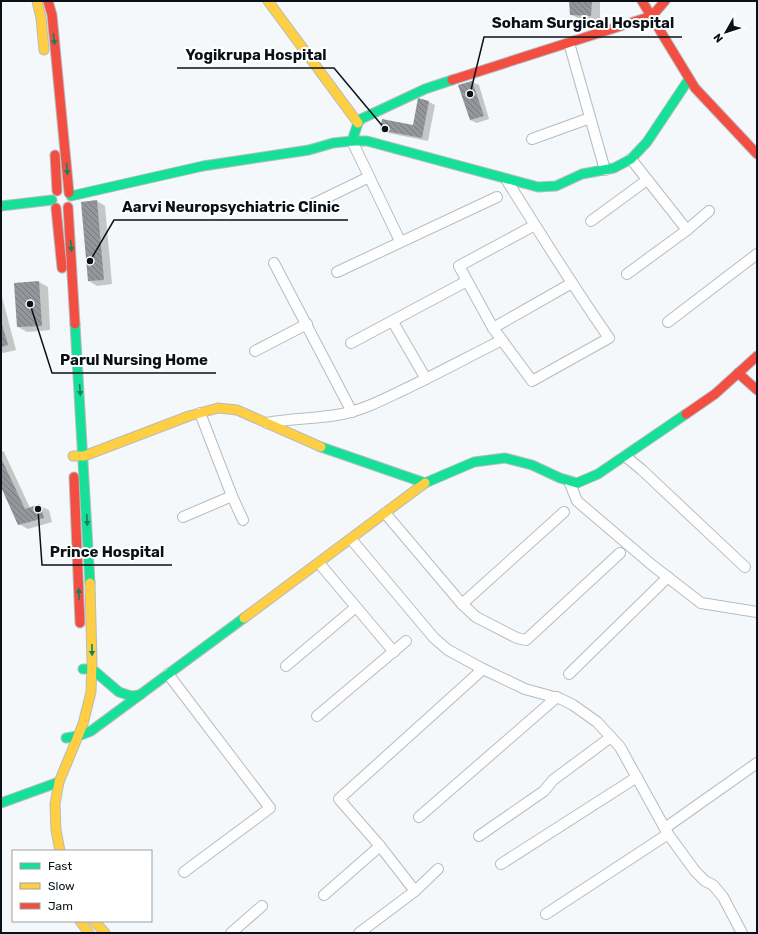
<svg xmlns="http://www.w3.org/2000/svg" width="758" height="934" font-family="Rubik,sans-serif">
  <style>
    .shadow { fill: #0003 }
    .building { fill: url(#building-back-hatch) }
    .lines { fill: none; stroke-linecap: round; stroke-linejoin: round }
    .street-casing { stroke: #b6bcc0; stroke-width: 12 }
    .fast-casing { stroke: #b6bcc0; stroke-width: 11 }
    .slow-casing { stroke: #b6bcc0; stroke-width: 11 }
    .jam-casing { stroke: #b6bcc0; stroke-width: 11 }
    .street { stroke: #fefefe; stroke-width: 10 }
    .fast { stroke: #16e098; stroke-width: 9 }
    .slow { stroke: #ffcf43; stroke-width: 9 }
    .jam { stroke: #f24e42; stroke-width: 9 }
    .oneway { fill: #10835e }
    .leader { fill: none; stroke: #081218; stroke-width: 1.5 }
    .callout-dot { fill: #081218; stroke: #fff; stroke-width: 1.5 }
    .callout-label { font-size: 15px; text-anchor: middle; font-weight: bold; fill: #081218; stroke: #fff; stroke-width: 4; stroke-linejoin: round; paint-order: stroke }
  </style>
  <defs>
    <pattern id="building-back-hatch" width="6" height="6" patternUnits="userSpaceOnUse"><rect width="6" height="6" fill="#93979c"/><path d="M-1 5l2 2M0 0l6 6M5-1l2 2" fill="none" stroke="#767a7e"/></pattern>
  </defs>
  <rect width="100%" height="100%" fill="#f5f8fa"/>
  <g class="shadow">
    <polygon points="570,1 600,1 600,20 579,19 571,14"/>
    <polygon points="472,82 479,85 489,119 477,123 470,120 460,86"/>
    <polygon points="429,102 435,105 428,141 388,133 381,130 413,127"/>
    <polygon points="97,201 105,206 112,284 97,286 89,281"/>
    <polygon points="39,282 48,287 50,330 27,332 18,327 16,284"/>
    <polygon points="1,293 16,350 3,353 1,352"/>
    <polygon points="1,450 4,452 30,508 40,506 49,510 52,522 28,529 19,524 1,484"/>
  </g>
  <g class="building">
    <polygon points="569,1 592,1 591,16 570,15"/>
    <polygon points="472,81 484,116 470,120 458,85"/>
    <polygon points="418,98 429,101 422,138 380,130 382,119 413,125"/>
    <polygon points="97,200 104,280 88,281 81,202"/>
    <polygon points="39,281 42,326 17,327 14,283"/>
    <polygon points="1,321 8,345 1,347"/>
    <polygon points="1,458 25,509 40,504 44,518 18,525 1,487"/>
  </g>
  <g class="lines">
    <defs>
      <g id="street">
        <polyline points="569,43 605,170"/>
        <polyline points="532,139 590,118"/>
        <polyline points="352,141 400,241"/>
        <polyline points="631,159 687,230"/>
        <path d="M506,179C539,232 573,286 609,338L532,381L493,328L459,266L535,225"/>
        <polyline points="305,208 369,177"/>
        <polyline points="591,221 647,180"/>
        <polyline points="274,263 352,412"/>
        <polyline points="337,272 497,197"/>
        <polyline points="627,274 687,230 709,211"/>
        <polyline points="393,322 426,379"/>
        <polyline points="668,322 757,254"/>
        <polyline points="493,328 572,283"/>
        <polyline points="351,343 467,281"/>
        <polyline points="255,351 307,324"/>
        <polyline points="200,413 232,496 243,520"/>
        <path d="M267,423C292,418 317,419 342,414C363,410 382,400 401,391C435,375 468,357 502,340"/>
        <polyline points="625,456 642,470 745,567"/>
        <polyline points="569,481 577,501 652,565 701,603 757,612"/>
        <polyline points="385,513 462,604 476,617 517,638 526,640 620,553"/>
        <polyline points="183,517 232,496"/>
        <polyline points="351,539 434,638 448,650 483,669 525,689 561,699 573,705 597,722 620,747 668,834 695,871 705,881 713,885 723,897 742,933"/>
        <polyline points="319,563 394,652"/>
        <polyline points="462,604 564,512"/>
        <polyline points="286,666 356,607"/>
        <polyline points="168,674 270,808 184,872"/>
        <polyline points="569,674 668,577"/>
        <polyline points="317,716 406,641"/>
        <polyline points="419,817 557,697"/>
        <polyline points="665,828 757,763"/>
        <polyline points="479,836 544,791 553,780 611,737"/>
        <polyline points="501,864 637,777"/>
        <polyline points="415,891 380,846 339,799 483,669"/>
        <polyline points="324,895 380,846"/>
        <polyline points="546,914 668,834"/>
        <polyline points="231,933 262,906"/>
        <polyline points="359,933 415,891 438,869"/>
      </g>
      <g id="fast">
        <polyline points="352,141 367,141 538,187 556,186 582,174 614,168 631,159 647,142 689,79"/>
        <polyline points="71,196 203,166 309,150 333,143 352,141 358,123 361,119 425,89 452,80"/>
        <polyline points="1,206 52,200"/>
        <polyline points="75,324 90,583"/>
        <polyline points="321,447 425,483 474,462 505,458 532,465 560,478 577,483 598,474 686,414"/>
        <polyline points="83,669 92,669 119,692 131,696 140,695"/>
        <polyline points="66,738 78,736 91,731 244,618"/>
        <polyline points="1,803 59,782"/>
      </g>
      <g id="slow">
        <polyline points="37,1 41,18 44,50"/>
        <polyline points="268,1 358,123"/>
        <polyline points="73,456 84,456 189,416 218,408 237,410 321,447"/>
        <polyline points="244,618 425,483"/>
        <polyline points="60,851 56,830 55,804 59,782 83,724 91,692 92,663 90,583"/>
        <polyline points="80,921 89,933"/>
        <polyline points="94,921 105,933"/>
      </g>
      <g id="jam">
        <polyline points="48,1 52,15 69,193"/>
        <polyline points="642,1 695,88 757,154"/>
        <polyline points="452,80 652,16 665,1"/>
        <polyline points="55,155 57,191"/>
        <polyline points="68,207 75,324"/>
        <polyline points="56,208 62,268"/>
        <polyline points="738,373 757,390"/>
        <polyline points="686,414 715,394 757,356"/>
        <polyline points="74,477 80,623"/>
      </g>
    </defs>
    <use href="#street" class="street-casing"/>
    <use href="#fast" class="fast-casing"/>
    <use href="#slow" class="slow-casing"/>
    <use href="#jam" class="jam-casing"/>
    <use href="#street" class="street"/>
    <use href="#fast" class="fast"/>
    <use href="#slow" class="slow"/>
    <use href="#jam" class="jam"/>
  </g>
  <defs><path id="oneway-solid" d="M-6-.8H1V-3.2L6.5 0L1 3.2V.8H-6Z"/></defs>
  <g class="oneway">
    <use href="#oneway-solid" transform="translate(54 39) rotate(84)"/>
    <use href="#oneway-solid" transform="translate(67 169) rotate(85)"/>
    <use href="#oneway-solid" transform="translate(71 246) rotate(86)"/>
    <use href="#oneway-solid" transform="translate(80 390) rotate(86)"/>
    <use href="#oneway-solid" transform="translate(87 520) rotate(87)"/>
    <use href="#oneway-solid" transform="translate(79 594) rotate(-92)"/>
    <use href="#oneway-solid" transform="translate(92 650) rotate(89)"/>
  </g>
  <path class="leader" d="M470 94L484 37H682M385 129L334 68H177M90 261L114 220H348M30 304L52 373H216M38 509L42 565H172"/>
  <g class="callout-dot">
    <circle cx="470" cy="94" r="4"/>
    <circle cx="385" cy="129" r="4"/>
    <circle cx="90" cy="261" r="4"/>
    <circle cx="30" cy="304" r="4"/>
    <circle cx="38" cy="509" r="4"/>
  </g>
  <g class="callout-label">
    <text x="583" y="28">Soham Surgical Hospital</text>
    <text x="256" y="60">Yogikrupa Hospital</text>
    <text x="231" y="212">Aarvi Neuropsychiatric Clinic</text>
    <text x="134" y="365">Parul Nursing Home</text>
    <text x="107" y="557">Prince Hospital</text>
  </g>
  <rect width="758" height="934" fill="none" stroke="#081218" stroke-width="4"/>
  <rect x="12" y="850" width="140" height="72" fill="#ffffff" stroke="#9ca0a3"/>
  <rect x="20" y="863" width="20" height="6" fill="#16e098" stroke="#9ca0a3"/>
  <text x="48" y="870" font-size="12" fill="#081218">Fast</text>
  <rect x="20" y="883" width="20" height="6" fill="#ffcf43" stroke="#9ca0a3"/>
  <text x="48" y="890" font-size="12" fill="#081218">Slow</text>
  <rect x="20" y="903" width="20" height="6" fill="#f24e42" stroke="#9ca0a3"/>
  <text x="48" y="910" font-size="12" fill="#081218">Jam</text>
  <g transform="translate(726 32) rotate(231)" stroke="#ffffff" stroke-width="3" paint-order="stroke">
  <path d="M0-3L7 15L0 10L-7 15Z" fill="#081218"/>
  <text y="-6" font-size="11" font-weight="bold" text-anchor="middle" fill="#081218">N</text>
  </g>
</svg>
